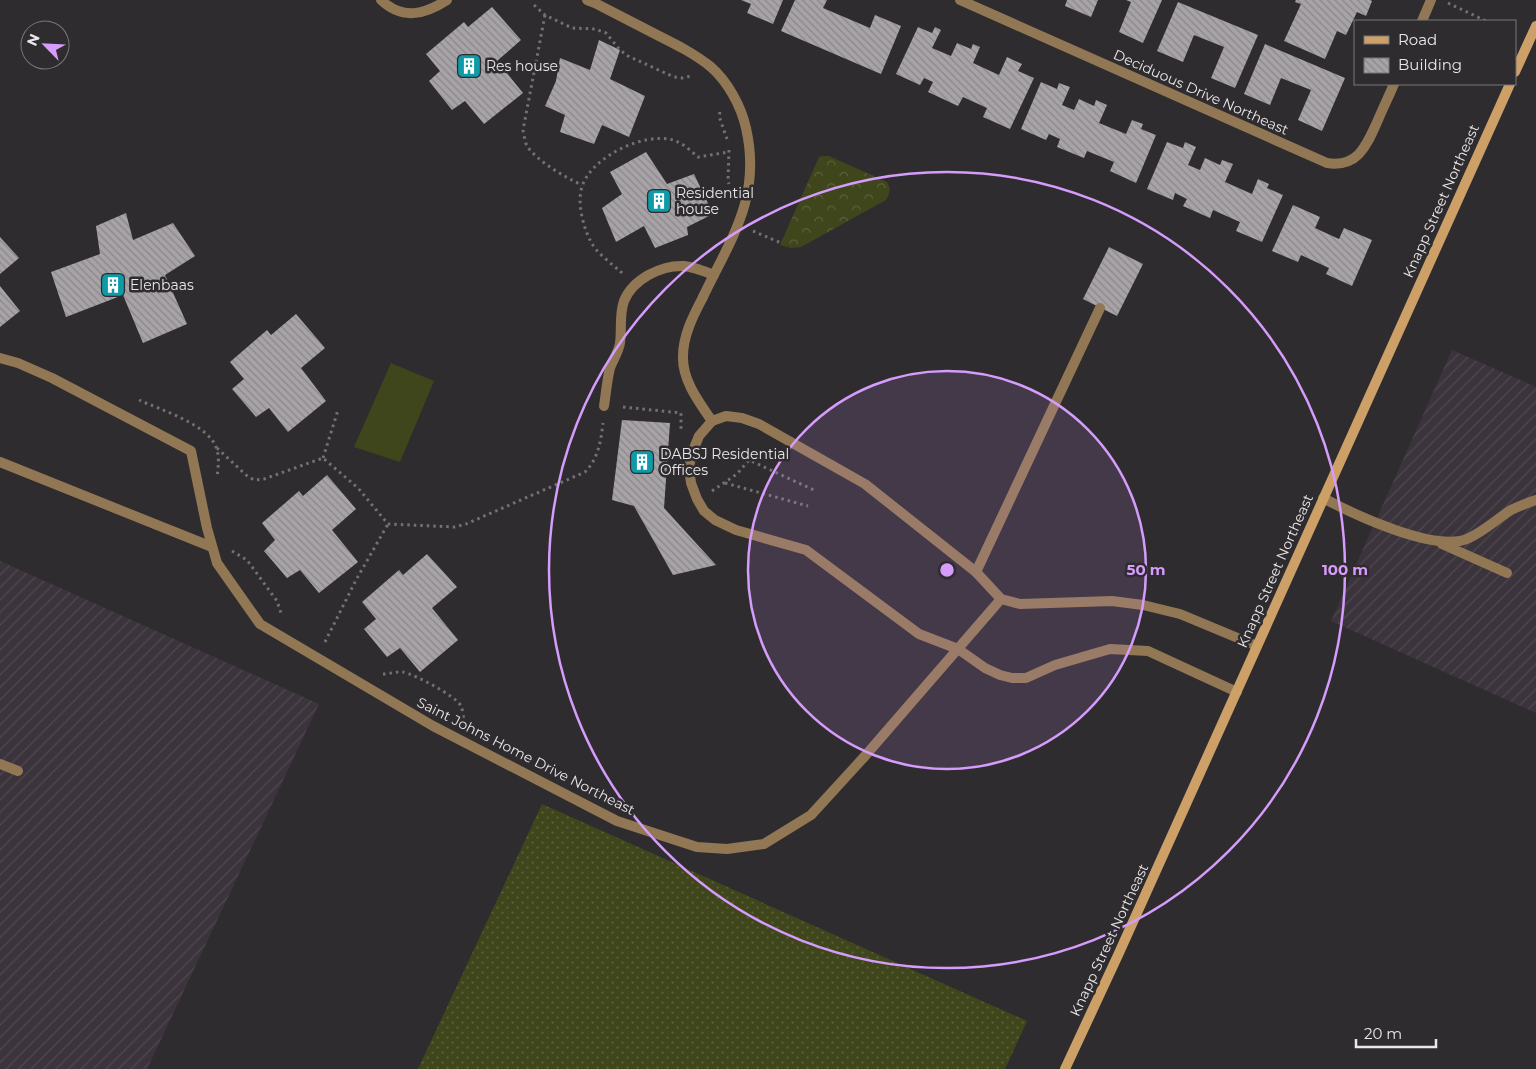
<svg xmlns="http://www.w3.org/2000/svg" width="1536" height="1069" font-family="Montserrat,sans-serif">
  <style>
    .industrial { fill: url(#industrial-furrows) }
    .grass { fill: url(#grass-dots) }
    .forest { fill: url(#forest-crowns) }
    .pitch { fill: #3f461b }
    .building { fill: url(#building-back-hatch) }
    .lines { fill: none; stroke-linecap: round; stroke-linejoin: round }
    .path { stroke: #737173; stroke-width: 3; stroke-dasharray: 2.5 4; stroke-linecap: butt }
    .service { stroke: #927754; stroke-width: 10 }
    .minor { stroke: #927754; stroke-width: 10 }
    .secondary { stroke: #cca067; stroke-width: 10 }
    .ring { fill: none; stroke: #d59cfb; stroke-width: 2.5 }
    .labels { text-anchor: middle; stroke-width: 5; stroke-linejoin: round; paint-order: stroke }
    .poi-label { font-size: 14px; fill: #e9e7e9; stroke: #2f2c2f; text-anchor: start }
    .street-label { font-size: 14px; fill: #e9e7e9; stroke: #2f2c2f }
    .centre { fill: #d59cfb; stroke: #2f2c2f; stroke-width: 2.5 }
    .ring-label { font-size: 15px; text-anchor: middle; font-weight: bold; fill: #d59cfb; stroke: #2f2c2f; stroke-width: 5; stroke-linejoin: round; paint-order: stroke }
  </style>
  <defs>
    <pattern id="industrial-furrows" width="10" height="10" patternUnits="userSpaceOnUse" patternTransform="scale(1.25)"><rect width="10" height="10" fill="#3c343c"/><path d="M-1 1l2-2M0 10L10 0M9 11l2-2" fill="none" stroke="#4f484f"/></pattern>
    <pattern id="grass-dots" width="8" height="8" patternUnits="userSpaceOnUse" patternTransform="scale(1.25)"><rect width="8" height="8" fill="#3f461b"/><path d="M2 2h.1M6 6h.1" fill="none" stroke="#5b613c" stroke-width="1.8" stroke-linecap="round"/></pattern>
    <pattern id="forest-crowns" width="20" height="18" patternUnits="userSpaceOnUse" patternTransform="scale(1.25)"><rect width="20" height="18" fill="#3f461b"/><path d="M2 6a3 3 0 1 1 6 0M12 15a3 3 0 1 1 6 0" fill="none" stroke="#5b613c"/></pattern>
    <pattern id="building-back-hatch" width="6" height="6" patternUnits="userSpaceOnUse" patternTransform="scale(1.25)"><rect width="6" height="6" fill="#a7a3a7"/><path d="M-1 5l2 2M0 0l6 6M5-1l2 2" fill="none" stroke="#8a878a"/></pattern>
  </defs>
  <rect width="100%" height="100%" fill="#2f2c2f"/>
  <g class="industrial">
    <polygon points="1452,350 1536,387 1536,713 1331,621"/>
    <polygon points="0,561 319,704 147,1069 0,1069"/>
  </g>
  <polygon class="grass" points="542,804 1027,1021 1005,1069 418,1069"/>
  <path class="forest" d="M823,156H829L887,182C891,189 890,193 886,200L801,247L791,248L780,245L819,157Z"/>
  <polygon class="pitch" points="391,363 434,381 400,462 354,447"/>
  <g class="building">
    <polygon points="741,0 783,0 773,24 747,13 751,4"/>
    <polygon points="795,0 827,0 823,8 870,28 875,15 901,26 881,74 781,31"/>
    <polygon points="1067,0 1098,0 1091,17 1065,6"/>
    <polygon points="1126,0 1162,0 1143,43 1119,32 1131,2"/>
    <polygon points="1296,0 1370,0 1372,1 1366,16 1357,12 1346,35 1337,31 1325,59 1284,41 1301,4 1295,2"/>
    <polygon points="1178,2 1258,35 1235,88 1211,78 1224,47 1194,35 1183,62 1157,51"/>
    <polygon points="492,7 521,40 497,61 523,93 484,124 465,101 452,110 429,81 440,71 426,54 464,22 468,27"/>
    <polygon points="918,27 932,33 935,27 941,30 932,48 951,56 957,43 971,49 973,44 980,47 973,63 999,75 1007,57 1022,64 1018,71 1034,78 1010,129 983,117 987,108 963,97 958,106 928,92 933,82 924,78 920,85 896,74"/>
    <polygon points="599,40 620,50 610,79 645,96 629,137 602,125 594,144 560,132 565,115 545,106 556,81 560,58 590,70"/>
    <polygon points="1265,44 1345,78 1322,131 1298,120 1311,90 1281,78 1270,105 1244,94"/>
    <polygon points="1041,82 1057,89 1059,83 1070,87 1062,105 1074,110 1079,99 1094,106 1096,100 1107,105 1099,123 1126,134 1132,120 1143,124 1141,129 1156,135 1136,183 1110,171 1114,162 1087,151 1084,158 1057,147 1060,139 1049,134 1046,140 1021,129"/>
    <polygon points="1167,142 1183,148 1185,142 1196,147 1188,165 1200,170 1205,158 1220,165 1222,160 1233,164 1225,182 1252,194 1258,179 1269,184 1267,188 1283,195 1262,242 1236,231 1240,222 1213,210 1210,218 1183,206 1187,199 1175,193 1173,200 1147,189"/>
    <polygon points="646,152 667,184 694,174 713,214 687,227 688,235 655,248 644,226 616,242 602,208 622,194 610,172"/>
    <polygon points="1293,205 1320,217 1315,228 1339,239 1344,228 1372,240 1352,286 1326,274 1329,268 1301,255 1298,262 1272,251"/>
    <polygon points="126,213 133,240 173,223 195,256 165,275 187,324 143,343 123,295 66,317 51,272 100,254 96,226"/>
    <polygon points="0,237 19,258 0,274"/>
    <polygon points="1109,247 1143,264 1117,316 1083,299"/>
    <polygon points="0,286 20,311 0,327"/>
    <polygon points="296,314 325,348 301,368 326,401 288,432 269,408 256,417 232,389 244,379 230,362 267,330 271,335"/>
    <polygon points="622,420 670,423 664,508 716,565 673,575 634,506 612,500"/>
    <polygon points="327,475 356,509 332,530 358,562 319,593 300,570 287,578 264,551 275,540 262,523 299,491 303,496"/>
    <polygon points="427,554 457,587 432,608 458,640 420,672 400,648 387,657 364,629 376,619 362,602 399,570 403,575"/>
  </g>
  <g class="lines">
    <g class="path">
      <polyline points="1448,3 1486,21"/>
      <polyline points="534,5 545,15 572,28 595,29 606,33 620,50 628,56 674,77 682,78 691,76"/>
      <path d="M545,15L523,130C524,135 525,142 527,146C537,161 566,178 582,185"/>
      <polyline points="720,112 719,116 727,139"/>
      <polyline points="729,150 728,181 729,184"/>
      <polyline points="753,231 781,243"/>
      <path d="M622,273C611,263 596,253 590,240C583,226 576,200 583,184C594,156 644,132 673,140C683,143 691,151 698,157L729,152"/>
      <path d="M139,400C161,410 207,424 216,447C220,457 218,468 217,478"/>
      <polyline points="623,407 681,413 681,429"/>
      <path d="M217,448L246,475L254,480L264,479L323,458L358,488L388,524L455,527L466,524L585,472C598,459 601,441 603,423"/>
      <polyline points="323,458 338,410"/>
      <polyline points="725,483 808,506"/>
      <polyline points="712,491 737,474 749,460 816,491"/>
      <polyline points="232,551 247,560 277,601 282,616"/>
      <polyline points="325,642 356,580 388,524"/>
      <path d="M383,674C390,674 397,671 403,672C414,674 456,696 461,706C463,710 463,717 464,721"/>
    </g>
    <g class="service">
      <path d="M604,406C606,393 607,380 610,368C613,360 619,351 620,343C622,329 619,315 624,301C633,279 661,265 684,266C694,267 704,271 714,275"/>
      <path d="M1323,498C1353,514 1437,554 1469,538C1484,531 1497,519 1511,510C1519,506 1527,503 1536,500"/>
      <polyline points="1442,544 1507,573"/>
      <polyline points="976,572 1100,308"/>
      <polyline points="0,764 18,771"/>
    </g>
    <g class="minor">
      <path d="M381,0C402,20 424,15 447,0"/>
      <path d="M587,0L595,3C616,14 638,25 659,36C677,45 695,54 711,67C728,82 741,106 746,128C762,198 730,240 702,299C693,316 683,336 683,356C682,380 699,402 712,421"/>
      <path d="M960,0L1327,163C1359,168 1367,144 1378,120C1383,108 1389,96 1394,84"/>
      <polyline points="1422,21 1431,0"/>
      <polyline points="0,358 18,363 52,378 191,451 207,528 217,563 260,624 433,726 617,821 697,847 727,849 764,844 811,815 865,756 1001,599"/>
      <polyline points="0,462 212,547"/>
      <polyline points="1237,692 1148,651 1110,649 1055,665 1026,678 1012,678 1000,675 985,668 958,649 919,634 806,550 736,530 715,520 704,511 697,499 691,483 689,467 692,453 699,436 712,421 726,416 742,418 759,424 865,484 976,572 1001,599 1020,604 1112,601 1143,605 1180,614 1257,646"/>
    </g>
    <g class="secondary">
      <polyline points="1515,72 1536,26"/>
      <polyline points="1065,1069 1119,953 1510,84"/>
    </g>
  </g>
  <circle cx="947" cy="570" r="199" fill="#d59cfb" fill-opacity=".12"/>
  <g class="ring">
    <circle cx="947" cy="570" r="199"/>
    <circle cx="947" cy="570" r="398"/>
  </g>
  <defs>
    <symbol id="building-square" viewBox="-11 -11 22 22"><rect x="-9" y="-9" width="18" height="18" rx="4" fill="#0f9aa8" stroke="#2f2c2f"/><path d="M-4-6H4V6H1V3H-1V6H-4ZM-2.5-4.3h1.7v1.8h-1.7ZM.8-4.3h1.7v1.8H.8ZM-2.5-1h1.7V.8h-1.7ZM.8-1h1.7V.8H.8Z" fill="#fff"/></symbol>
  </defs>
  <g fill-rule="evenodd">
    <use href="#building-square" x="455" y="52" width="28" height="28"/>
    <use href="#building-square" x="645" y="187" width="28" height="28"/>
    <use href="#building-square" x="99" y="271" width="28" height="28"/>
    <use href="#building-square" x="628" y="448" width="28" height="28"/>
  </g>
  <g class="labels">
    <g class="poi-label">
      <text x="486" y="71">Res house</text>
      <text x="676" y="198">Residential<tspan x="676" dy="16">house</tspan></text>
      <text x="130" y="290">Elenbaas</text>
      <text x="660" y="459">DABSJ Residential<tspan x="660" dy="16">Offices</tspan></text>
    </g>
    <g class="street-label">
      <text transform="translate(1201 92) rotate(24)" y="5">Deciduous Drive Northeast</text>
      <text transform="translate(1441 201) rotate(-66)" y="5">Knapp Street Northeast</text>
      <text transform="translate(1275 571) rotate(-66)" y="5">Knapp Street Northeast</text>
      <text transform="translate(526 756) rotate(27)" y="5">Saint Johns Home Drive Northeast</text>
      <text transform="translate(1109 940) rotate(-65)" y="5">Knapp Street Northeast</text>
    </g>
  </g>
  <circle cx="947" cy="570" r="8" class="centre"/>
  <g class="ring-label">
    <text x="1146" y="575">50 m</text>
    <text x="1345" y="575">100 m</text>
  </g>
  <rect x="1354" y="20" width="162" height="65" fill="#2f2c2f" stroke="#797779"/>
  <rect x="1364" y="36" width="25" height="8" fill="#cca067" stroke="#797779"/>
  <text x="1398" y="45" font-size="15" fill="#e9e7e9">Road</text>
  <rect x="1364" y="58" width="25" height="15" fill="url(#building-back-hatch)" stroke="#797779"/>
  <text x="1398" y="70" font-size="15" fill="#e9e7e9">Building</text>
  <g transform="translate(45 45) rotate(294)"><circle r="24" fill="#2f2c2f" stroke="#797779"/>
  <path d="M0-4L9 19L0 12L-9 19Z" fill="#d59cfb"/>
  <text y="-8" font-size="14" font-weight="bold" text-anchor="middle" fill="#e9e7e9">N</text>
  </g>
  <path d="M1356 1039v8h80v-8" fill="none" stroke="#e9e7e9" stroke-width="2.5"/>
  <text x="1364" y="1039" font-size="15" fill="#e9e7e9" stroke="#2f2c2f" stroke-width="4" paint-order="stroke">20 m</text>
</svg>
